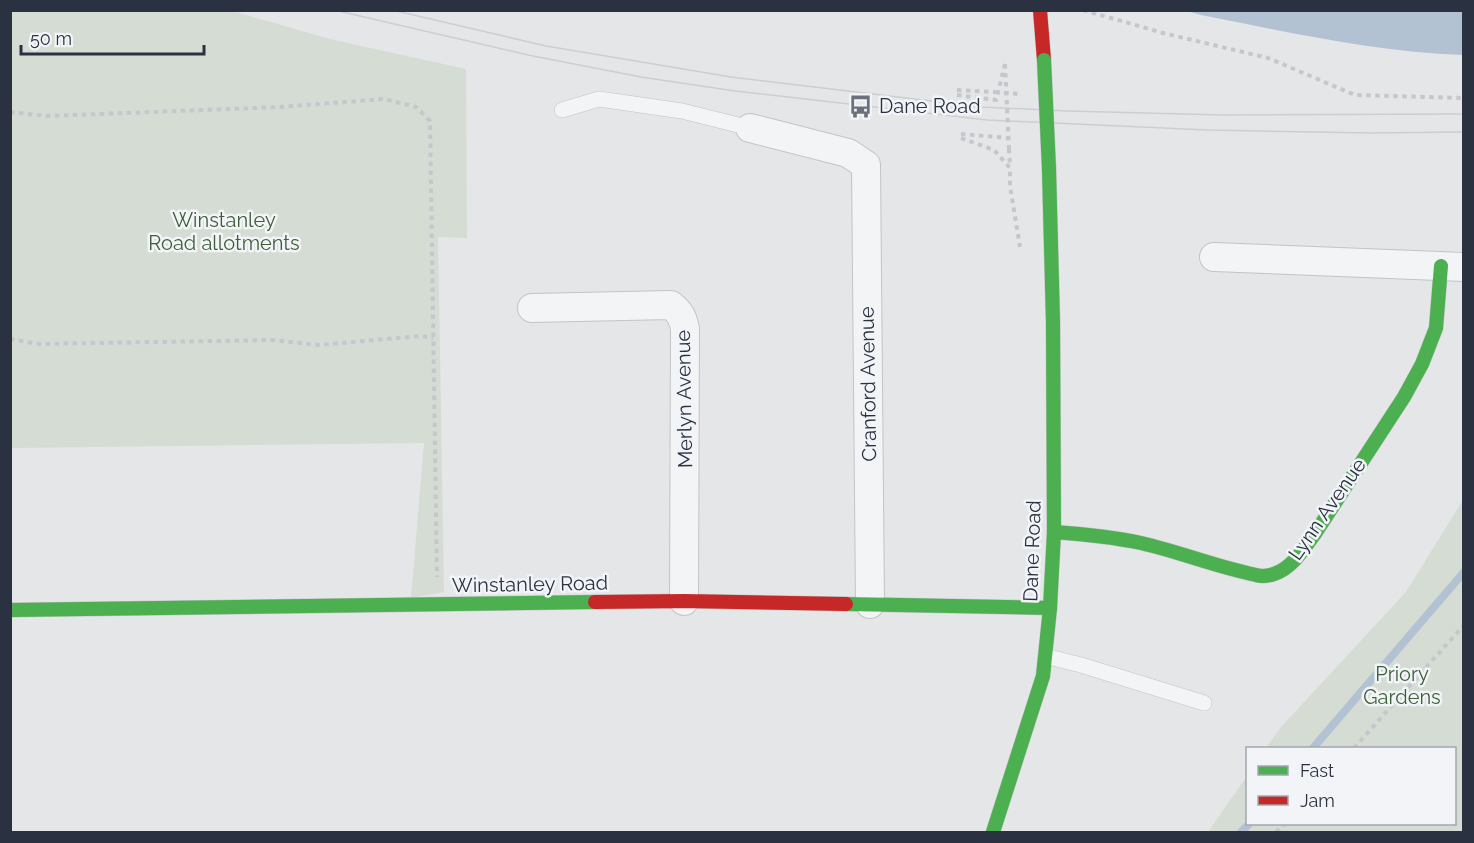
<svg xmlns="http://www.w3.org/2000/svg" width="1474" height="843" font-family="Raleway,sans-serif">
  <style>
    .green { fill: #d4dcd4 }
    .water { fill: #b3c2d3 }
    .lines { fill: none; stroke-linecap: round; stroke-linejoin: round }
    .stream { stroke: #b3c2d3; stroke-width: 8 }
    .lane-casing { stroke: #c2c4c6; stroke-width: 16 }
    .street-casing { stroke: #c2c4c6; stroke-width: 30 }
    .fast-casing { stroke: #c2c4c6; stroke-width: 15 }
    .jam-casing { stroke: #c2c4c6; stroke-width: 15 }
    .path { stroke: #c6c7cc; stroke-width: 4; stroke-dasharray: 4.5 4.5; stroke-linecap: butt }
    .lane { stroke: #f3f4f6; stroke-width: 15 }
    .street { stroke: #f3f4f6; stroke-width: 28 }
    .fast { stroke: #4caf50; stroke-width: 14 }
    .jam { stroke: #c62828; stroke-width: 14 }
    .tram { stroke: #cdced1; stroke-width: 1.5 }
    .fast-bridge-casing { stroke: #c2c4c6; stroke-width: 15; stroke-linecap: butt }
    .path-bridge { stroke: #c6c7cc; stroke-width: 4; stroke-dasharray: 4.5 4.5; stroke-linecap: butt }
    .fast-bridge { stroke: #4caf50; stroke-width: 14 }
    .labels { text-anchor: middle; stroke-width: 5; stroke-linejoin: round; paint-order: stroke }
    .poi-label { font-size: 20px; fill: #2a3242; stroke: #f2f4f8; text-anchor: start }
    .park-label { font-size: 20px; fill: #3d5e38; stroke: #f2f4f8 }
    .street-label { font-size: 20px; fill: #2a3242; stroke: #f2f4f8 }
  </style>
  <rect width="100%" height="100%" fill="#e4e6e8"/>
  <g class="green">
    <polygon points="10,11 232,11 330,39 466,69 467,238 438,237 444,592 411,598 424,443 11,448"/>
    <polygon points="1463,500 1463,832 1208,832 1247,776 1248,824 1454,824 1454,748 1266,748 1281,727 1406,592"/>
  </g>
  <path class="water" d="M1187,11H1463V55C1374,52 1288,32 1201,15Z"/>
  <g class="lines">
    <g class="stream">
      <polyline points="1313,748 1464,572"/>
      <polyline points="1241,832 1249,824"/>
    </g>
    <defs>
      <g id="lane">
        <polyline points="562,110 599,99 682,111 750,128"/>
        <polyline points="1045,656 1081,665 1204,703"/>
      </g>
      <g id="street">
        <polyline points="750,128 848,153 866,165 870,604"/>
        <polyline points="1214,257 1464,267"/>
        <path d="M532,308L671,305C680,312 683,318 685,329L684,601"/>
      </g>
      <g id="fast">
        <path d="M1054,532C1083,534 1112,537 1141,543C1180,552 1217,567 1256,575C1262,577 1268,576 1274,574C1293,568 1305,547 1316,532L1404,397L1422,364L1436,328L1441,266"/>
        <polyline points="846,604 1050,608"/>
        <polyline points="10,610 595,602"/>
        <polyline points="993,832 1043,676 1050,608 1054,532 1053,322 1049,169"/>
      </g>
      <g id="jam">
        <polyline points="1040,10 1044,60"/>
        <polyline points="595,602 684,601 846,604"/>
      </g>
    </defs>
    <use href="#lane" class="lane-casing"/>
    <use href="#street" class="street-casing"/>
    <use href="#fast" class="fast-casing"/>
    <use href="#jam" class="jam-casing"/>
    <g class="path">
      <polyline points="1083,10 1163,33 1268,58 1355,95 1464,98"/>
      <polyline points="957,90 995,92"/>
      <polyline points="957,95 996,100 1005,64"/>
      <polyline points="10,112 47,116 280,107 384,99 416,107 430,121 437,577"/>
      <polyline points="961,134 1009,138"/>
      <polyline points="961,138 994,150 1010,168 1010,186 1020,247"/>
      <polyline points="1009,149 1010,166"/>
      <polyline points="10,339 40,344 272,340 318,345 421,336 433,338"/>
      <polyline points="1354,748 1464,625"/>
      <polyline points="1276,832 1285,824"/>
    </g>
    <use href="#lane" class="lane"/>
    <use href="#street" class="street"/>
    <use href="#fast" class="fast"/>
    <use href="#jam" class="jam"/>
    <g class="tram">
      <polyline points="334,10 533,56 641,77 735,91 987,120 1207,130 1372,133 1464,132"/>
      <polyline points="392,10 546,46 731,77 982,107 1067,111 1223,115 1464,114"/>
    </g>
    <defs>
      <polyline id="fast-bridge" points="1044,60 1049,169"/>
    </defs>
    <use href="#fast-bridge" class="fast-bridge-casing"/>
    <g class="path-bridge">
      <polyline points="1005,64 1009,149"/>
      <polyline points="995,92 1018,94"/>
    </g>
    <use href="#fast-bridge" class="fast-bridge"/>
  </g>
  <defs>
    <symbol id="bus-bare" viewBox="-9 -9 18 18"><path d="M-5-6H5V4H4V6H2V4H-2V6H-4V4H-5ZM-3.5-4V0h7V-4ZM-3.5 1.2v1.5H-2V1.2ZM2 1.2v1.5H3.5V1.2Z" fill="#6b717c" stroke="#f2f4f8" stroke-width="2.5" paint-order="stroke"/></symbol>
  </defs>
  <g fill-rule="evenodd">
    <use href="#bus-bare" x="844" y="90" width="33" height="33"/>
  </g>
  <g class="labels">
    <g class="poi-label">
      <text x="879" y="113">Dane Road</text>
    </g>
    <g class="park-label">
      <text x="224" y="227">Winstanley<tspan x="224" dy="23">Road allotments</tspan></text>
      <text x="1402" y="681">Priory<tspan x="1402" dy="23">Gardens</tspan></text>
    </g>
    <g class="street-label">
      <text transform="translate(868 384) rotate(-91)" y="7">Cranford Avenue</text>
      <text transform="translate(684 399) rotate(-91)" y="7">Merlyn Avenue</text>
      <text transform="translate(1327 509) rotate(-55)" y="7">Lynn Avenue</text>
      <text transform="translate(1032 551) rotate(-88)" y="7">Dane Road</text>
      <text transform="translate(530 584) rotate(-1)" y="7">Winstanley Road</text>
    </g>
  </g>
  <rect width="1474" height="843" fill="none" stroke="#2a3242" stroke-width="24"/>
  <rect x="1246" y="747" width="210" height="78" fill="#f2f4f8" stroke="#a2a6af" stroke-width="1.5"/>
  <rect x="1258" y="766" width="30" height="9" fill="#4caf50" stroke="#a2a6af" stroke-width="1.5"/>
  <text x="1300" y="777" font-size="18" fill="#2a3242">Fast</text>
  <rect x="1258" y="796" width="30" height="9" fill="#c62828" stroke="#a2a6af" stroke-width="1.5"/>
  <text x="1300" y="807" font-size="18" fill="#2a3242">Jam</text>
  <path d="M21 45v9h183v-9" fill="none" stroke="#2a3242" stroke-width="3"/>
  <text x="30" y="45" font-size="18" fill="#2a3242" stroke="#f2f4f8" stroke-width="4.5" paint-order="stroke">50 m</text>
</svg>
